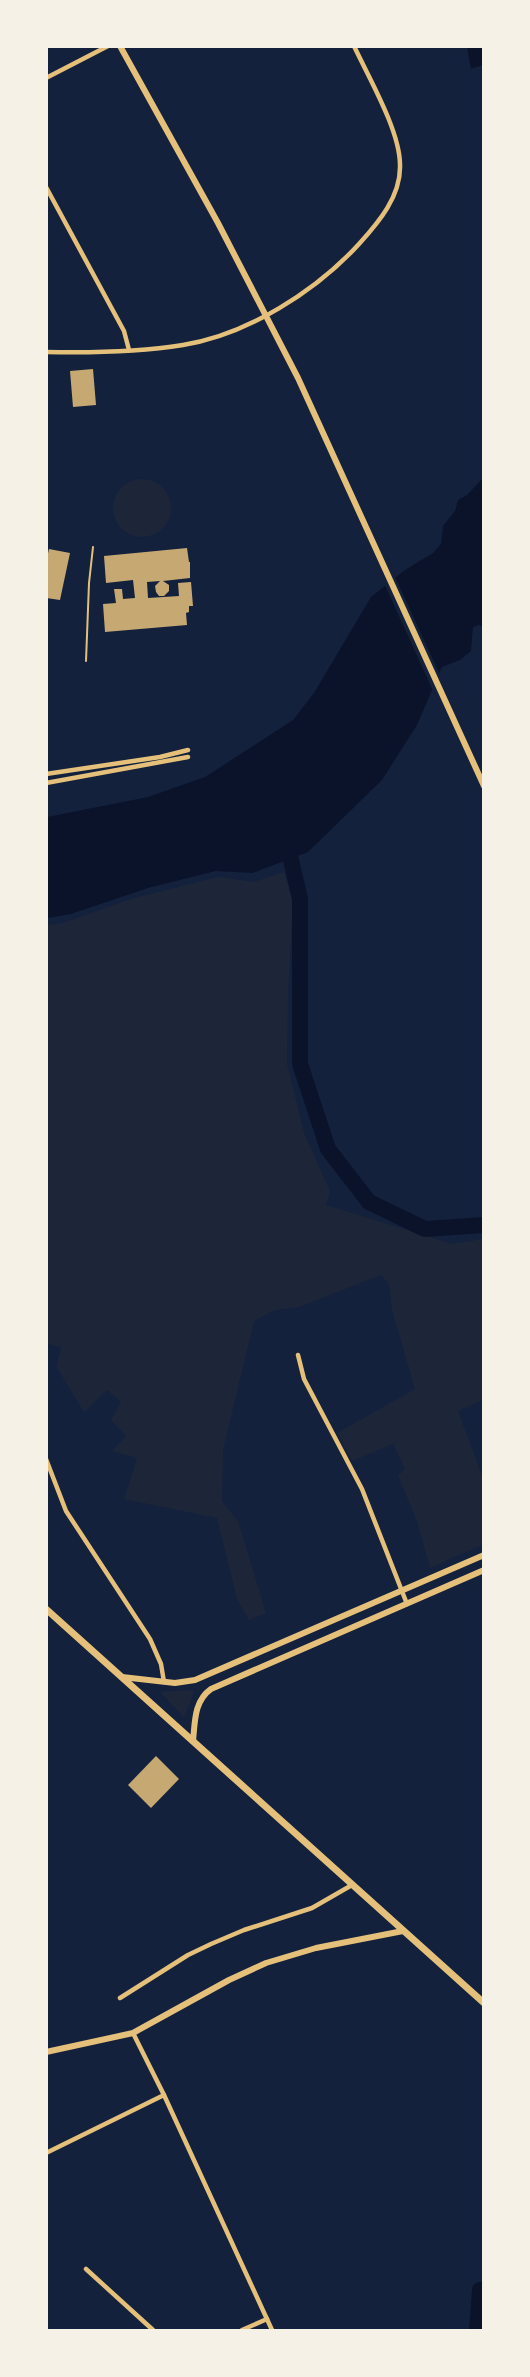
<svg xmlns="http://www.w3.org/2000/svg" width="530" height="2377" font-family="'Fira Sans',sans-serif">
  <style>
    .green { fill: #1d2539 }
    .water { fill: #0b132b }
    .pier { fill: #14213d }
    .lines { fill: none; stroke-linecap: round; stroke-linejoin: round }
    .river { stroke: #0b132b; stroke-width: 16 }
    .building { fill: #c6a872 }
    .service { stroke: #e5c07b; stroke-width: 2 }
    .minor { stroke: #e5c07b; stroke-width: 4.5 }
    .secondary { stroke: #e5c07b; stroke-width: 6 }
    .trunk { stroke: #e5c07b; stroke-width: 7 }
  </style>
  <rect width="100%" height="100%" fill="#14213d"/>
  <g class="green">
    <circle cx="142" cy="508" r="29"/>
    <polygon points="284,872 293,902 288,994 287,1064 304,1133 330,1191 326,1205 452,1244 483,1239 483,1400 458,1411 483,1478 484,1544 430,1568 417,1521 398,1476 405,1469 393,1444 352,1461 337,1433 415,1389 392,1310 389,1284 381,1275 299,1307 275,1310 254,1321 223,1450 222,1501 238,1521 266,1613 249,1620 237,1599 217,1518 124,1499 137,1458 112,1451 126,1436 111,1420 121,1402 107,1390 84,1412 56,1366 61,1348 47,1343 46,925 63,923 131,899 218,877 254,882"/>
    <polygon points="191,1690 194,1691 193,1695 184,1717 160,1692"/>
  </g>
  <g class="water">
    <polygon points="467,47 483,47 483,65 471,69"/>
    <polygon points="483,478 483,627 479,625 473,627 471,651 460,660 442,667 417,725 382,780 308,852 253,873 216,871 148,888 71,914 47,918 47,817 148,797 205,777 293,720 314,693 371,597 405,570 433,553 441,544 443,526 455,511 458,500 467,495"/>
  </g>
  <polygon class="pier" points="395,577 441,677 434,693 384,583"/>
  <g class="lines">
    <g class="river">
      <polyline points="286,838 300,899 300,1064 328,1149 369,1202 425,1229 484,1225"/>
      <polyline points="477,2330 480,2290 484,2289"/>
    </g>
  </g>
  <g class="building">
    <polygon points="93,369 96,405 73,407 70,371"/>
    <polygon points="187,548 189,562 190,562 190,578 163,581 169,585 169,591 164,596 159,596 156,592 155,586 160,581 147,582 148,598 179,596 178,583 191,582 193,606 189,606 189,612 186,613 187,625 105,632 103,604 116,603 114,589 122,589 123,599 135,598 133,580 106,583 104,556"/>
    <polygon points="49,549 70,553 60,600 46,598 46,562"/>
    <polygon points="156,1756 179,1779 151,1808 128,1785"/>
  </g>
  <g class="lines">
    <polyline class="service" points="86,661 89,583 93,547"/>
    <g class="minor">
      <polyline points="46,78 108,46"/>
      <polyline points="46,187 124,331 129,350"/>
      <path d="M46,352C92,353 139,352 183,345C247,335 316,291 359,244C379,222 401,196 400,165C400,131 369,78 354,46"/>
      <polyline points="46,774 160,757 188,750"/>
      <polyline points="46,783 188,757"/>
      <polyline points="298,1355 304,1379 362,1489 407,1604"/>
      <polyline points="46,1459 66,1511 150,1639 161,1664 164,1682"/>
      <polyline points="120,1998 188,1955 211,1944 244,1930 312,1908 352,1885"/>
      <polyline points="133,2033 164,2095 272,2330"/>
      <polyline points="46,2153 164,2095"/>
      <polyline points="86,2269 153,2330"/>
      <polyline points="242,2330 267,2319"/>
    </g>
    <g class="secondary">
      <polyline points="120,46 218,223 298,378 484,786"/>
      <polyline points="122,1677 175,1683 195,1680 484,1555"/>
      <path d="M193,1741C195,1722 194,1701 211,1689L484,1570"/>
      <polyline points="46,2052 133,2033 229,1980 266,1963 316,1948 403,1931"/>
    </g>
    <polyline class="trunk" points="46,1609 484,2003"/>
  </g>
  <rect width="530" height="2377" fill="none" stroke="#f6f1e7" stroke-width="96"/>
</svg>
